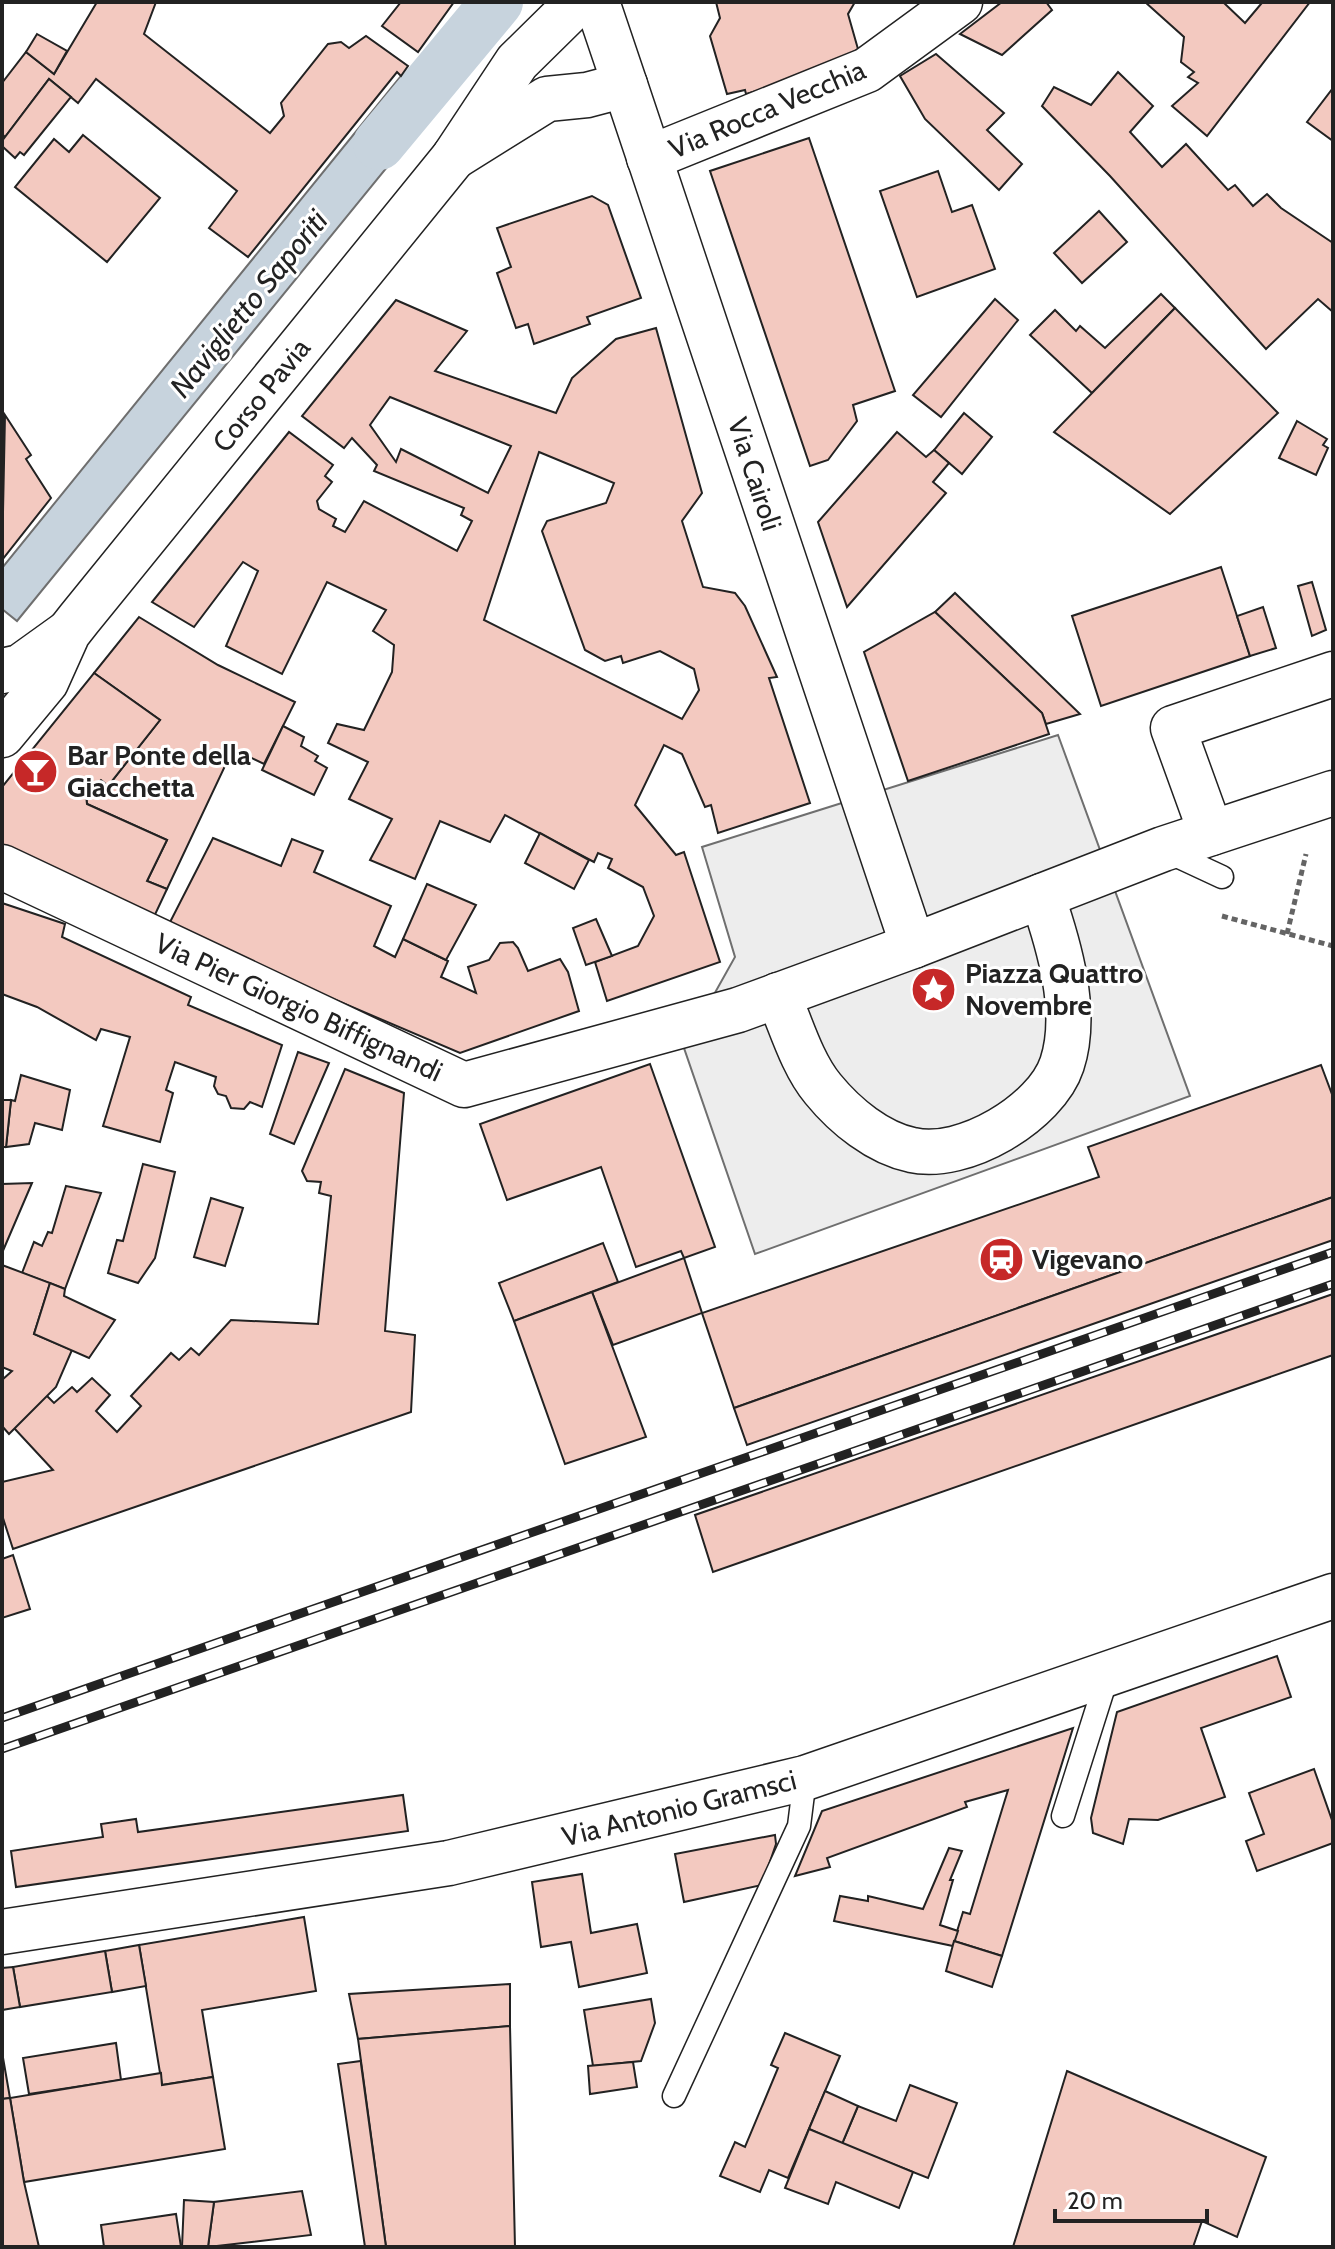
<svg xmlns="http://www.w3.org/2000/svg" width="1335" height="2249" font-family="Cabin,sans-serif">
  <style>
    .parking { fill: #ededed; stroke: #6f6f6f; stroke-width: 2 }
    .water { fill: #c7d3dd; stroke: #6f6f6f; stroke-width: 2 }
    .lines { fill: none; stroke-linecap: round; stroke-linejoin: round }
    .canal { stroke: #c7d3dd; stroke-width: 52 }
    .building { fill: #f3c9c0; stroke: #222; stroke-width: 2; fill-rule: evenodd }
    .lane-casing { stroke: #222; stroke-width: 25 }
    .street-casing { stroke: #222; stroke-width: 47 }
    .secondary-casing { stroke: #222; stroke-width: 47 }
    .path { stroke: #646464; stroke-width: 5; stroke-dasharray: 6 4; stroke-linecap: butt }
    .lane { stroke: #fff; stroke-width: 22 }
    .street { stroke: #fff; stroke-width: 44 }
    .secondary { stroke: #fff; stroke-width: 44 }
    .rail-casing { stroke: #222; stroke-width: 9 }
    .rail { stroke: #fff; stroke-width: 6; stroke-dasharray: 18; stroke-linecap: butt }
    .labels { text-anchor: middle; stroke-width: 6; stroke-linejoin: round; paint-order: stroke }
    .street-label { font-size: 28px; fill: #222; stroke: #fff }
    .poi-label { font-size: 28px; font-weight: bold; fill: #222; stroke: #fff; text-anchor: start }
    .water-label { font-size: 30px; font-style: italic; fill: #222; stroke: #fff }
  </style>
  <rect width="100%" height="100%" fill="#fff"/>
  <polygon class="parking" points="1058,735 1190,1096 755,1254 684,1048 735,957 702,847"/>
  <g class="water">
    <polygon points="478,2 518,2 466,72 434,57"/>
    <polygon points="401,76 415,81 441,101 17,621 2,609 2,568"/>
  </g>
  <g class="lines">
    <polyline class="canal" points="379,144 497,2"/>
  </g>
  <g class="building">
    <polygon points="97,2 156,2 144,34 270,133 284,116 281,103 328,44 341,42 349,48 366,36 408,66 401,76 397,72 248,257 209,228 237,191 96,79 78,103 49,79 5,137 2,134 2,83 26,52 54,74"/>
    <polygon points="401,2 454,2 418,52 382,26"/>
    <polygon points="716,2 855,2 848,14 858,49 825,71 746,94 745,90 727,94 710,36 720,18"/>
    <polygon points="1002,2 1046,2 1052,10 1002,55 960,34"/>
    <polygon points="1145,2 1223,2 1245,23 1261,4 1259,2 1310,2 1207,136 1172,106 1198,83 1188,77 1194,72 1181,62 1184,37"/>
    <polygon points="37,34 67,51 54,74 26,52"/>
    <polygon points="936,54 1004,113 987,130 1022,164 999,190 925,119 900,76"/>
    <polygon points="1118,72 1153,106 1130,132 1162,167 1186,144 1228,190 1235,185 1253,206 1267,194 1281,208 1333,243 1333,312 1318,299 1266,349 1110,176 1042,106 1054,87 1091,105"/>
    <polygon points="49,79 71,97 24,155 20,152 15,158 2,146 2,141"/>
    <polygon points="1333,88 1333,141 1307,122"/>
    <polygon points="83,135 160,198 107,262 15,187 54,139 69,152"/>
    <polygon points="809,138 895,391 853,405 857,421 828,460 810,466 710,171"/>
    <polygon points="938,171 952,212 972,205 995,269 917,297 880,191"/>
    <polygon points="592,196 608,205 641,298 587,317 590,324 534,344 528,324 516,328 497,273 511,267 497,228"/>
    <polygon points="1099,211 1127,242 1082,283 1054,253"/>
    <polygon points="1161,294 1175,308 1092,393 1030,335 1055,310 1076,331 1080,326 1105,348"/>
    <polygon points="995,299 1018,320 941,417 913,395"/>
    <path d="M396,300L467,331L435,371L556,413L572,378L616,339L656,328L702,493L682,521L703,587L735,593L745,606L777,677L769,678L810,803L718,833L711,805L705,807L682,754L664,745L635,805L676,855L684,852L720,962L607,1001L595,962L638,946L654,916L643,887L608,868L612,859L598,853L594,862L505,815L490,842L440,821L415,879L370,860L392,819L349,799L368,762L328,743L337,724L364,730L392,672L394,645L373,631L386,610L327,582L282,674L226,646L258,571L243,562L194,627L152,602L289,432L333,465L325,476L332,482L317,501L319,509L336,519L333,526L345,532L364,501L457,551L472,521L461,515L464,508L374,471L377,465L352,438L344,448L302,416ZM390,397L511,446L488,493L401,449L396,462L370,425ZM539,452L614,483L606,503L547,521L542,531L585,650L605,661L621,656L623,663L660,651L694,669L699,690L682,719L484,620Z"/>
    <polygon points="1175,308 1278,413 1170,514 1054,432"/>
    <polygon points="964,413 992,437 962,474 934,450"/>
    <polygon points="5,415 31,455 26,459 51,498 2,560"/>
    <polygon points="1297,421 1327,439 1323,445 1328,448 1316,475 1279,458"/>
    <polygon points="897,432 926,457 934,450 949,463 933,482 946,493 847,607 818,522"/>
    <polygon points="1221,567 1250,656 1101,706 1072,616"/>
    <polygon points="1312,582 1326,630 1312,636 1298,586"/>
    <polygon points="955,593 1080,714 1046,724 1042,713 935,612"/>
    <polygon points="1263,607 1276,648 1250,656 1237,616"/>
    <polygon points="935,612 1042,713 1049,734 908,781 864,652"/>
    <polygon points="139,617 218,665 295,702 264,764 233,749 167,889 147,881 167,840 87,804 86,795 101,780 108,786 160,720 94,673"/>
    <polygon points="94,673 160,720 108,786 101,780 86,795 87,804 167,840 147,881 167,889 152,921 2,855 2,787"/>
    <polygon points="283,726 304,737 301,746 318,756 315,761 327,768 314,795 262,770"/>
    <polygon points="540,833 589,860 574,889 525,863"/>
    <polygon points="213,838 281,866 292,839 323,851 314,872 391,906 374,946 395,957 403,939 448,961 441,977 476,993 468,967 489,960 500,943 513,942 518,948 528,971 560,959 568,972 579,1011 460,1053 167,928"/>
    <polygon points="427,884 476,905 446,960 403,939"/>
    <polygon points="2,903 65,924 62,937 191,997 188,1005 282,1045 262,1107 250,1102 244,1109 231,1108 226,1096 218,1094 214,1086 216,1077 175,1062 166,1090 173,1093 160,1142 103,1126 130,1037 101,1029 96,1040 37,1007 2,994"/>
    <polygon points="596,919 612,956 586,965 573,928"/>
    <polygon points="298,1052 329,1063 294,1144 270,1134"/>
    <polygon points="650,1064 715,1247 684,1258 681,1251 636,1267 601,1167 507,1200 480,1124"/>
    <polygon points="1321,1065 1333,1097 1333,1197 734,1408 702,1313 1099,1177 1088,1147"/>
    <polygon points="345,1069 404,1093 385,1331 415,1335 411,1412 13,1549 2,1515 2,1482 53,1470 14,1428 46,1395 54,1403 72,1387 77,1392 92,1378 110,1395 96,1411 117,1432 141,1406 131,1396 171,1353 179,1360 191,1348 199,1355 231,1320 318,1324 331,1196 319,1193 321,1182 307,1181 302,1171"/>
    <polygon points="21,1075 70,1090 62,1130 35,1123 29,1144 6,1147 11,1100 15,1101"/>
    <polygon points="2,1100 11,1100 6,1147 2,1147"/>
    <polygon points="143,1164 175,1172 155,1258 138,1283 108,1273 117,1240 123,1241"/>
    <polygon points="32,1183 2,1253 2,1184"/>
    <polygon points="66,1186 101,1193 65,1289 22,1273 34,1242 42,1246 48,1232 52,1233"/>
    <polygon points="1333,1197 1333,1240 747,1445 734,1408"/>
    <polygon points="211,1198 243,1208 225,1266 194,1257"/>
    <polygon points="603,1243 618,1282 514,1321 499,1283"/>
    <polygon points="684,1258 702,1313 613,1345 592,1292"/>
    <polygon points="2,1265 50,1283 34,1334 72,1350 56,1387 9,1434 2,1426 2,1380 12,1371 2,1367"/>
    <polygon points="50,1283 65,1289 64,1296 115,1320 89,1358 34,1334"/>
    <polygon points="592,1292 646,1437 565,1464 514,1321"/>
    <polygon points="1333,1294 1333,1355 713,1572 695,1515"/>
    <polygon points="13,1555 30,1609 2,1618 2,1559"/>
    <polygon points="1277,1656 1291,1697 1201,1728 1225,1797 1158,1820 1129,1819 1123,1844 1093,1833 1091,1818 1117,1712"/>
    <polygon points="1073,1728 1002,1956 954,1941 963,1912 970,1914 1008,1790 965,1802 967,1807 827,1858 830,1867 795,1876 822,1811"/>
    <polygon points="1314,1769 1333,1823 1333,1843 1257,1871 1246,1841 1264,1834 1249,1793"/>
    <polygon points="403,1795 408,1831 16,1887 11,1851 103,1837 101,1824 136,1819 138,1832"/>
    <polygon points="775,1835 776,1844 762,1885 684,1902 675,1854"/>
    <polygon points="949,1848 962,1851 950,1880 953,1880 940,1925 958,1931 953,1946 834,1921 840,1896 868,1901 868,1896 923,1909"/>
    <polygon points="582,1874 591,1933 637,1924 647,1973 579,1987 571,1942 541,1947 532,1882"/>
    <polygon points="304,1917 316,1991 202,2010 213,2077 162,2085 139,1945"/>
    <polygon points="954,1941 1002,1956 992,1987 946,1971"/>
    <polygon points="139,1945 146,1986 112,1992 105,1951"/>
    <polygon points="105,1951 112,1992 20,2007 13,1967"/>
    <polygon points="13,1967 20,2007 2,2010 2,1968"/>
    <polygon points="510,1984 510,2026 358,2039 349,1994"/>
    <polygon points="651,1999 655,2023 641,2061 593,2066 584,2010"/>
    <polygon points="510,2026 515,2247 386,2247 358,2039"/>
    <polygon points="785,2033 840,2056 788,2178 769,2170 760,2192 720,2176 735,2142 745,2147 778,2068 771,2065"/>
    <polygon points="116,2043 121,2080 29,2094 23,2058"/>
    <polygon points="2,2052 10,2098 2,2099"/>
    <polygon points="361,2061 361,2064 386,2247 365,2247 338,2064"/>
    <polygon points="633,2062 637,2087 590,2094 588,2066"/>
    <polygon points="1067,2071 1266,2157 1237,2237 1202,2221 1193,2247 1013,2247"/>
    <polygon points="161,2073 162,2085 213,2077 225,2149 24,2182 10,2098"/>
    <polygon points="910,2085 957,2103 928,2178 842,2144 858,2106 896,2121"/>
    <polygon points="825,2091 858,2106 842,2144 809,2129"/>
    <polygon points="10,2098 24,2182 39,2247 2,2247 2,2099"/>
    <polygon points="809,2129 913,2172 899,2208 836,2182 828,2204 785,2188"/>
    <polygon points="302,2191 311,2235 208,2247 214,2202"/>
    <polygon points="184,2200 214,2202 208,2247 182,2247"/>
    <polygon points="176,2214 181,2247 104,2247 101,2225"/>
  </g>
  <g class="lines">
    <defs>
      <g id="lane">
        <polyline points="1164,850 1222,877"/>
        <polyline points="1063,1816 1108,1674"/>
        <polyline points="674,2096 799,1826 805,1778"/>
      </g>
      <g id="street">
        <polyline points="597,2 625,85"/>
        <polyline points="649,158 867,70 960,2"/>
        <polyline points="1211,833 1173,728 1333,674"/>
        <polyline points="2,867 464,1085 738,1010 913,946"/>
        <path d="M778,995C791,1025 802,1064 823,1089C845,1116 878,1143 912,1150C963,1162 1046,1113 1062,1064C1079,1012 1059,945 1042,896"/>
        <polyline points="2,1932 449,1863 805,1778 1333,1596"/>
      </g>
      <g id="secondary">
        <polyline points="454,157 547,99 587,95 625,85 913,946 1163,849 1333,793"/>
        <polyline points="2,671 20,667 66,634"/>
        <polyline points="2,735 46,682 68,633 79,619 454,157 517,62 578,2"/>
      </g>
    </defs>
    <use href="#lane" class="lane-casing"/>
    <use href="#street" class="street-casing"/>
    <use href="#secondary" class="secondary-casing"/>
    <g class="path">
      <polyline points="1222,916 1333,946"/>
      <polyline points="1287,934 1306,854"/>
    </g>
    <use href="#lane" class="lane"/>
    <use href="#street" class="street"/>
    <use href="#secondary" class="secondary"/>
    <defs>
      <g id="rail">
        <polyline points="2,1718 1333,1252"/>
        <polyline points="2,1749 1333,1284"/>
      </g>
    </defs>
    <use href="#rail" class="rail-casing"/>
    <use href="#rail" class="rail"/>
  </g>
  <defs>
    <symbol id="bar-disc" viewBox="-11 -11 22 22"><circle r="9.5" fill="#c62828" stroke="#fff"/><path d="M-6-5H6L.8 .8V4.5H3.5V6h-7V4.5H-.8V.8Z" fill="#fff"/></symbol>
    <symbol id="sight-disc" viewBox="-11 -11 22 22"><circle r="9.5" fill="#c62828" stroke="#fff"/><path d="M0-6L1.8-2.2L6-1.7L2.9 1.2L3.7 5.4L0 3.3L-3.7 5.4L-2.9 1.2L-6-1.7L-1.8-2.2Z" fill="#fff"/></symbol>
    <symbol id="station-disc" viewBox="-11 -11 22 22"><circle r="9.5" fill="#c62828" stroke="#fff"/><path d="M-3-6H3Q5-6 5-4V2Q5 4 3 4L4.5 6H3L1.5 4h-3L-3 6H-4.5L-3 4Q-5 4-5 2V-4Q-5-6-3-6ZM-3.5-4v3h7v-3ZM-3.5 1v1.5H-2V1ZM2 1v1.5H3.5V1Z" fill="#fff"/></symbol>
  </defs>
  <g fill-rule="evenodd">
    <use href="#bar-disc" x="10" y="746" width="51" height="51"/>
    <use href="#sight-disc" x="908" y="964" width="51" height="51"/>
    <use href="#station-disc" x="976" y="1234" width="51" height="51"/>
  </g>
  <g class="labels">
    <g class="street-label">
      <text transform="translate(767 109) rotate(-23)" y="10">Via Rocca Vecchia</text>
      <text transform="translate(261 395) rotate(-51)" y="10">Corso Pavia</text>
      <text transform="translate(755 474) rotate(72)" y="10">Via Cairoli</text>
      <text transform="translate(299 1007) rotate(25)" y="10">Via Pier Giorgio Biffignandi</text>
      <text transform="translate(679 1808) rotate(-14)" y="10">Via Antonio Gramsci</text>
    </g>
    <g class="poi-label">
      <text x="67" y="765">Bar Ponte della<tspan x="67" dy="32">Giacchetta</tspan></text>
      <text x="965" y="983">Piazza Quattro<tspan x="965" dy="32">Novembre</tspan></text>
      <text x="1032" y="1269">Vigevano</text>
    </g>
    <g class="water-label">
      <text transform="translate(249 304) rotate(-51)" y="10">Naviglietto Saporiti</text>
    </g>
  </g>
  <rect width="1335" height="2249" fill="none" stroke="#222222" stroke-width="8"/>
  <path d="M1055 2209v12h152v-12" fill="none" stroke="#222222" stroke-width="4"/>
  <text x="1067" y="2209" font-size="24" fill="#222222" stroke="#ffffff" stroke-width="6" paint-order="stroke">20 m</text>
</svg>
